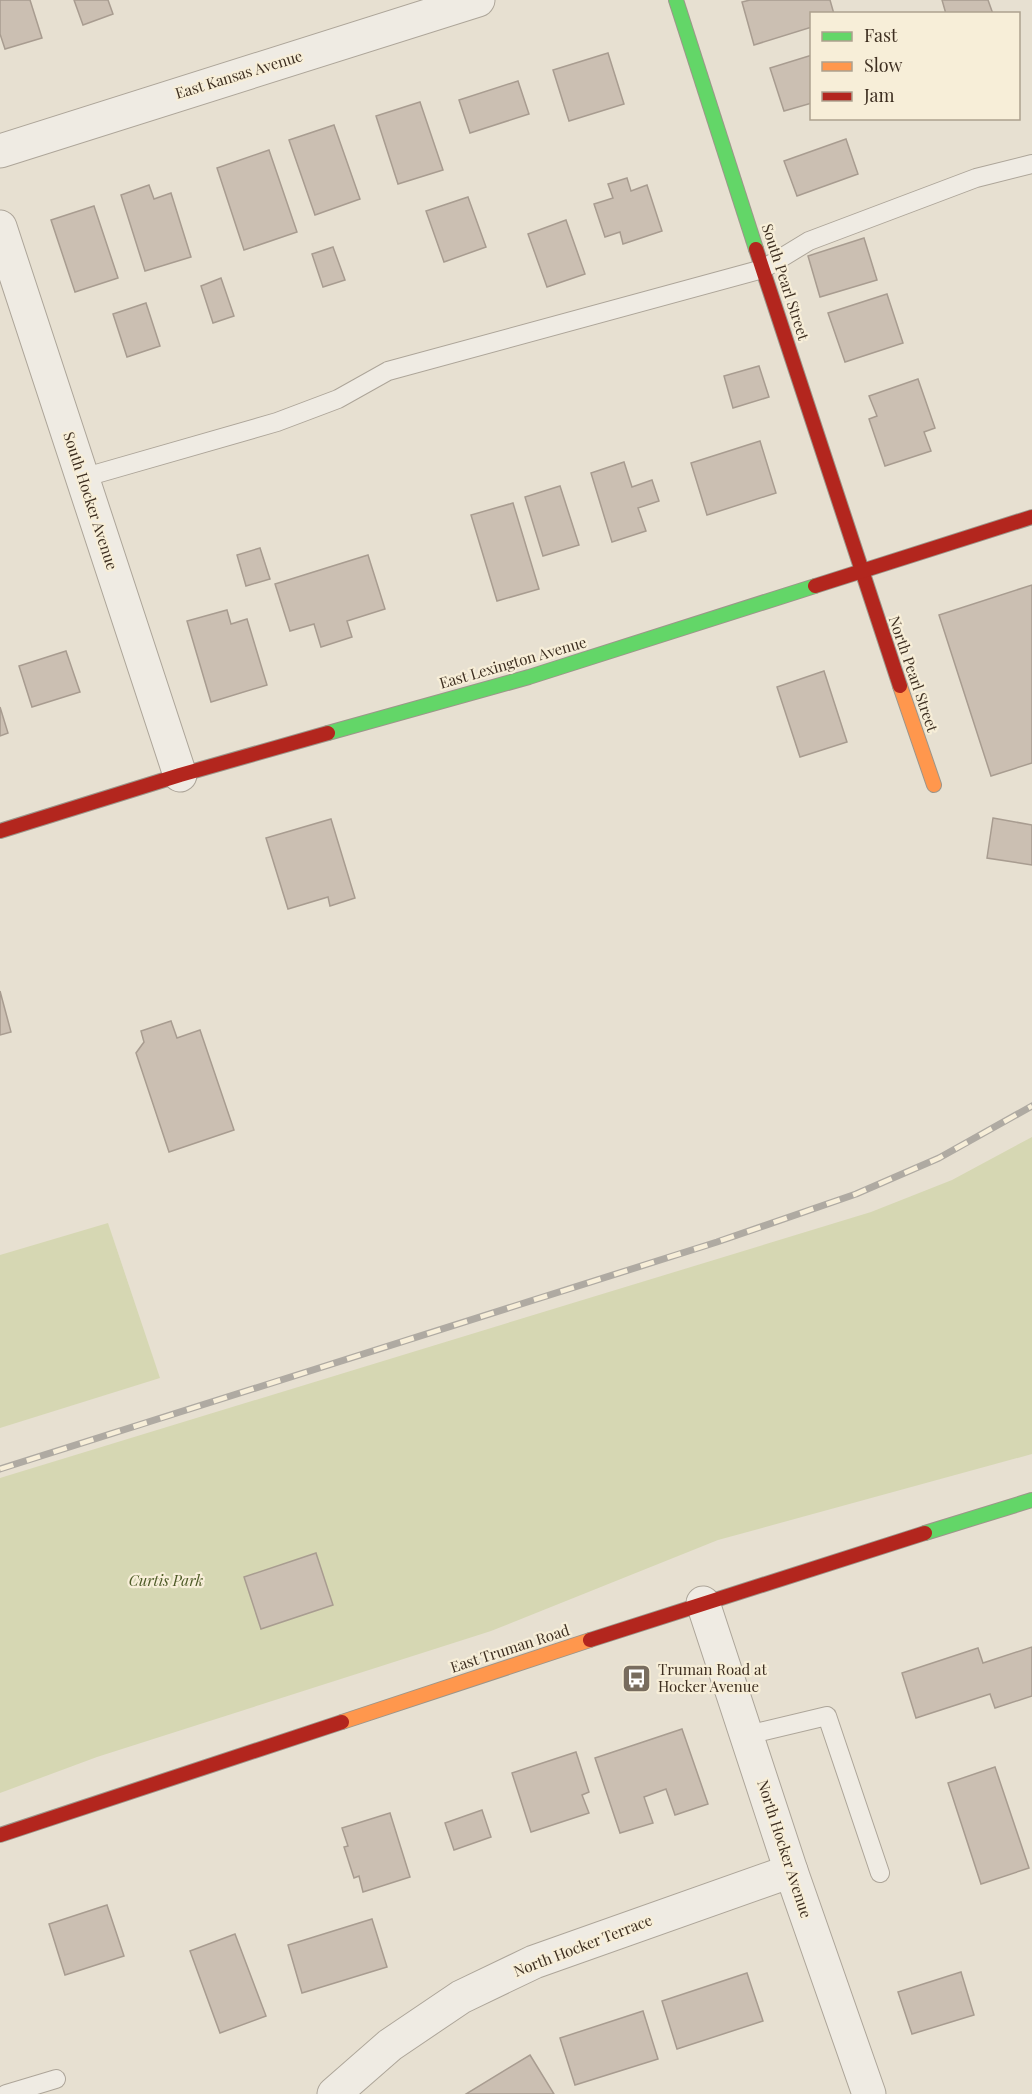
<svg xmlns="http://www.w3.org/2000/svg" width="1032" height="2094" font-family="'Playfair Display',serif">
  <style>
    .green { fill: #d6d7b3 }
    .building { fill: #cbbfb2; stroke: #a89c90; stroke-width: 1.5 }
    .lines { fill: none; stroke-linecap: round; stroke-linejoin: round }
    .lane-casing { stroke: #ada599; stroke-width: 20 }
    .street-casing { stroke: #ada599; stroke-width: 35 }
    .fast-casing { stroke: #9c958a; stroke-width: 16 }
    .slow-casing { stroke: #9c958a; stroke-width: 16 }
    .jam-casing { stroke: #9c958a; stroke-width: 16 }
    .lane { stroke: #efebe3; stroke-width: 18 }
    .street { stroke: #efebe3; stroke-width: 33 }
    .fast { stroke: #63d668; stroke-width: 14 }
    .slow { stroke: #ff974d; stroke-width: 14 }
    .jam { stroke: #b3261e; stroke-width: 14 }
    .rail-casing { stroke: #afaaa2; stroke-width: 7 }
    .rail { stroke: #f7eed8; stroke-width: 4.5; stroke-dasharray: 14; stroke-linecap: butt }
    .labels { text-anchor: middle; stroke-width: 4.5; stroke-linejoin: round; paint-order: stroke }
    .street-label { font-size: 15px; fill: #3d2e20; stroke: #f7eed8 }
    .park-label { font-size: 15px; font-style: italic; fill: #4d5a26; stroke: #f7eed8 }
    .poi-label { font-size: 15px; fill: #3d2e20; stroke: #f7eed8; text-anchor: start }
  </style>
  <rect width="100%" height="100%" fill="#e7e0d1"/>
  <g class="green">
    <polygon points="1032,1137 1032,1454 718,1540 491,1631 97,1757 0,1793 0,1478 871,1212 952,1180"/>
    <polygon points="108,1223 160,1378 0,1428 0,1255"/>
  </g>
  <g class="building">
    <polygon points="0,0 30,0 42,38 5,49 0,34"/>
    <polygon points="74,0 108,0 113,14 83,25"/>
    <polygon points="750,0 830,0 834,14 812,14 812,27 754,45 742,2"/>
    <polygon points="942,0 988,0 993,14 946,14"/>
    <polygon points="608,53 624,104 569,121 553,70"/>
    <polygon points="812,55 812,103 784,111 770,68"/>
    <polygon points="518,81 529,114 470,133 459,100"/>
    <polygon points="420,102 443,170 398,184 376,116"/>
    <polygon points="334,125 360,199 315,215 289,140"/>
    <polygon points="846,139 858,174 797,196 784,161"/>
    <polygon points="269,150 297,232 244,250 217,168"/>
    <polygon points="627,178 631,191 647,185 662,231 623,244 620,232 605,237 594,204 613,198 608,184"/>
    <polygon points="149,185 154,199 171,193 191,257 145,271 121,195"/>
    <polygon points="468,197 486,247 444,262 426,211"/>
    <polygon points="94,206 118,278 75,292 51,220"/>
    <polygon points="566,220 585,274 547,287 528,234"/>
    <polygon points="864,238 877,280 820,297 808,256"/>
    <polygon points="333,247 345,280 323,287 312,254"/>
    <polygon points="221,278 234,316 213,323 201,286"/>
    <polygon points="887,294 903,343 845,362 828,313"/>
    <polygon points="146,303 160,346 127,357 113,314"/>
    <polygon points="759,366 769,397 733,408 724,376"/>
    <polygon points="918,379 935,428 924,432 931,451 885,466 869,419 877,416 869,396"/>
    <polygon points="760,441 776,493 707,515 691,463"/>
    <polygon points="624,462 632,487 652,480 659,501 638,508 646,531 612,542 591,473"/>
    <polygon points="560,486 579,545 543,556 525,497"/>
    <polygon points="513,503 539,589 497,601 471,515"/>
    <polygon points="260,548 270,579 246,586 237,555"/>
    <polygon points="368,555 385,609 347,621 352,637 321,647 314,624 290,631 275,584"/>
    <polygon points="1032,585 1032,763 991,776 939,615"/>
    <polygon points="227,610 231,624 247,619 267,685 211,702 187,621"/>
    <polygon points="66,651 80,692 32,707 19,666"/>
    <polygon points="824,671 847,742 800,757 777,687"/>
    <polygon points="0,707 8,733 0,736"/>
    <polygon points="993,818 1032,825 1032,865 987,858"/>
    <polygon points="331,819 355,898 330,906 328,897 288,909 266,838"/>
    <polygon points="0,991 11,1032 0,1035"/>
    <polygon points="171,1021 177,1038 200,1030 234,1130 169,1152 136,1053 144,1042 141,1031"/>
    <polygon points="316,1553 333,1605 261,1629 244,1577"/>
    <polygon points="1032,1647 1032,1696 995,1708 990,1694 916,1718 902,1673 978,1648 983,1663"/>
    <polygon points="682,1729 708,1804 675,1815 666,1789 644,1797 653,1823 620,1833 595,1758"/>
    <polygon points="576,1752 589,1792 582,1795 589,1813 531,1832 512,1773"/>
    <polygon points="995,1767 1029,1868 981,1884 948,1783"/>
    <polygon points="482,1810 491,1837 454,1850 445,1823"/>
    <polygon points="390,1813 410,1877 363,1892 359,1876 354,1878 344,1847 348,1846 342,1828"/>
    <polygon points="107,1905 124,1956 65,1975 49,1924"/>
    <polygon points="372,1919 387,1967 302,1993 288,1945"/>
    <polygon points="235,1934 266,2016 220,2033 190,1951"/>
    <polygon points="961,1972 974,2015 912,2034 898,1992"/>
    <polygon points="747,1973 763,2021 677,2049 662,2001"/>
    <polygon points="643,2011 658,2059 575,2085 560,2038"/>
    <polygon points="530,2055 554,2094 466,2094"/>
  </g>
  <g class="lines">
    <defs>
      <g id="lane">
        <polyline points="82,478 277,422 338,399 388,371 763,269 809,241 976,178 1032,164"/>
        <polyline points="747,1735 827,1716 880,1873"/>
        <polyline points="6,2094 56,2079"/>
      </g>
      <g id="street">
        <polyline points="0,151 478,0"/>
        <polyline points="0,227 180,775"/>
        <polyline points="703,1603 791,1871 869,2094"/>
        <polyline points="334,2094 390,2045 461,1997 534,1962 791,1871"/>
      </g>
      <g id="fast">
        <polyline points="676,0 756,249"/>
        <polyline points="328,733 529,677 815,586"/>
        <polyline points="925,1533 1032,1500"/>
      </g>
      <g id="slow">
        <polyline points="900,686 934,785"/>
        <polyline points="342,1722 590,1640"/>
      </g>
      <g id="jam">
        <polyline points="756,249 900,686"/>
        <polyline points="815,586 1032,517"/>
        <polyline points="0,831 180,775 328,733"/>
        <polyline points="590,1640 925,1533"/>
        <polyline points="0,1835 342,1722"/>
      </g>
    </defs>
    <use href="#lane" class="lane-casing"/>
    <use href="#street" class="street-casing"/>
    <use href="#fast" class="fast-casing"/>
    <use href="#slow" class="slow-casing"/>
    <use href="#jam" class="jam-casing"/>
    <use href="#lane" class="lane"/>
    <use href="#street" class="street"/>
    <use href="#fast" class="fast"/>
    <use href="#slow" class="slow"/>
    <use href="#jam" class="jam"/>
    <defs>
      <polyline id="rail" points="0,1469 717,1242 856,1194 939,1158 1032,1106"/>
    </defs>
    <use href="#rail" class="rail-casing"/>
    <use href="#rail" class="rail"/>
  </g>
  <defs>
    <symbol id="bus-square" viewBox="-11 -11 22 22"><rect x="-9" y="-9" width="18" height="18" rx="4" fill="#786c5e" stroke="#f7eed8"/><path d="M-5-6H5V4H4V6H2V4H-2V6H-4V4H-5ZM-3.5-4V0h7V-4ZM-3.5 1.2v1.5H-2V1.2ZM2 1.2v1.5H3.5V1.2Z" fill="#fff"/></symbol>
  </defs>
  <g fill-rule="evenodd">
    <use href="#bus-square" x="620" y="1662" width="33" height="33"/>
  </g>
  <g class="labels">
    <g class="street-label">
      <text transform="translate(239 75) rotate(-17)" y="5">East Kansas Avenue</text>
      <text transform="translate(785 282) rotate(72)" y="5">South Pearl Street</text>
      <text transform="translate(90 501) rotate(72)" y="5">South Hocker Avenue</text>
      <text transform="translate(513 663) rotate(-16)" y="5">East Lexington Avenue</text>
      <text transform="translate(913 674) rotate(71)" y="5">North Pearl Street</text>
      <text transform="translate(510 1649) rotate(-18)" y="5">East Truman Road</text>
      <text transform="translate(784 1849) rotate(72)" y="5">North Hocker Avenue</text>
      <text transform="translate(583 1946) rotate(-21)" y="5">North Hocker Terrace</text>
    </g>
    <g class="park-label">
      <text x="166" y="1586">Curtis Park</text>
    </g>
    <g class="poi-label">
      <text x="658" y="1675">Truman Road at<tspan x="658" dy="17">Hocker Avenue</tspan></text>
    </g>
  </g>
  <rect x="810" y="12" width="210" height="108" fill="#f7eed8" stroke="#ada18e" stroke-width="1.5"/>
  <rect x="822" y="32" width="30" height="9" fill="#63d668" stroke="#ada18e" stroke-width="1.5"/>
  <text x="864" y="42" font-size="18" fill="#3d2e20">Fast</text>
  <rect x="822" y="62" width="30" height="9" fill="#ff974d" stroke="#ada18e" stroke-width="1.5"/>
  <text x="864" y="72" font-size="18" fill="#3d2e20">Slow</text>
  <rect x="822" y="92" width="30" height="9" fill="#b3261e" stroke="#ada18e" stroke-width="1.5"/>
  <text x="864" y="102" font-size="18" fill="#3d2e20">Jam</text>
</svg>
